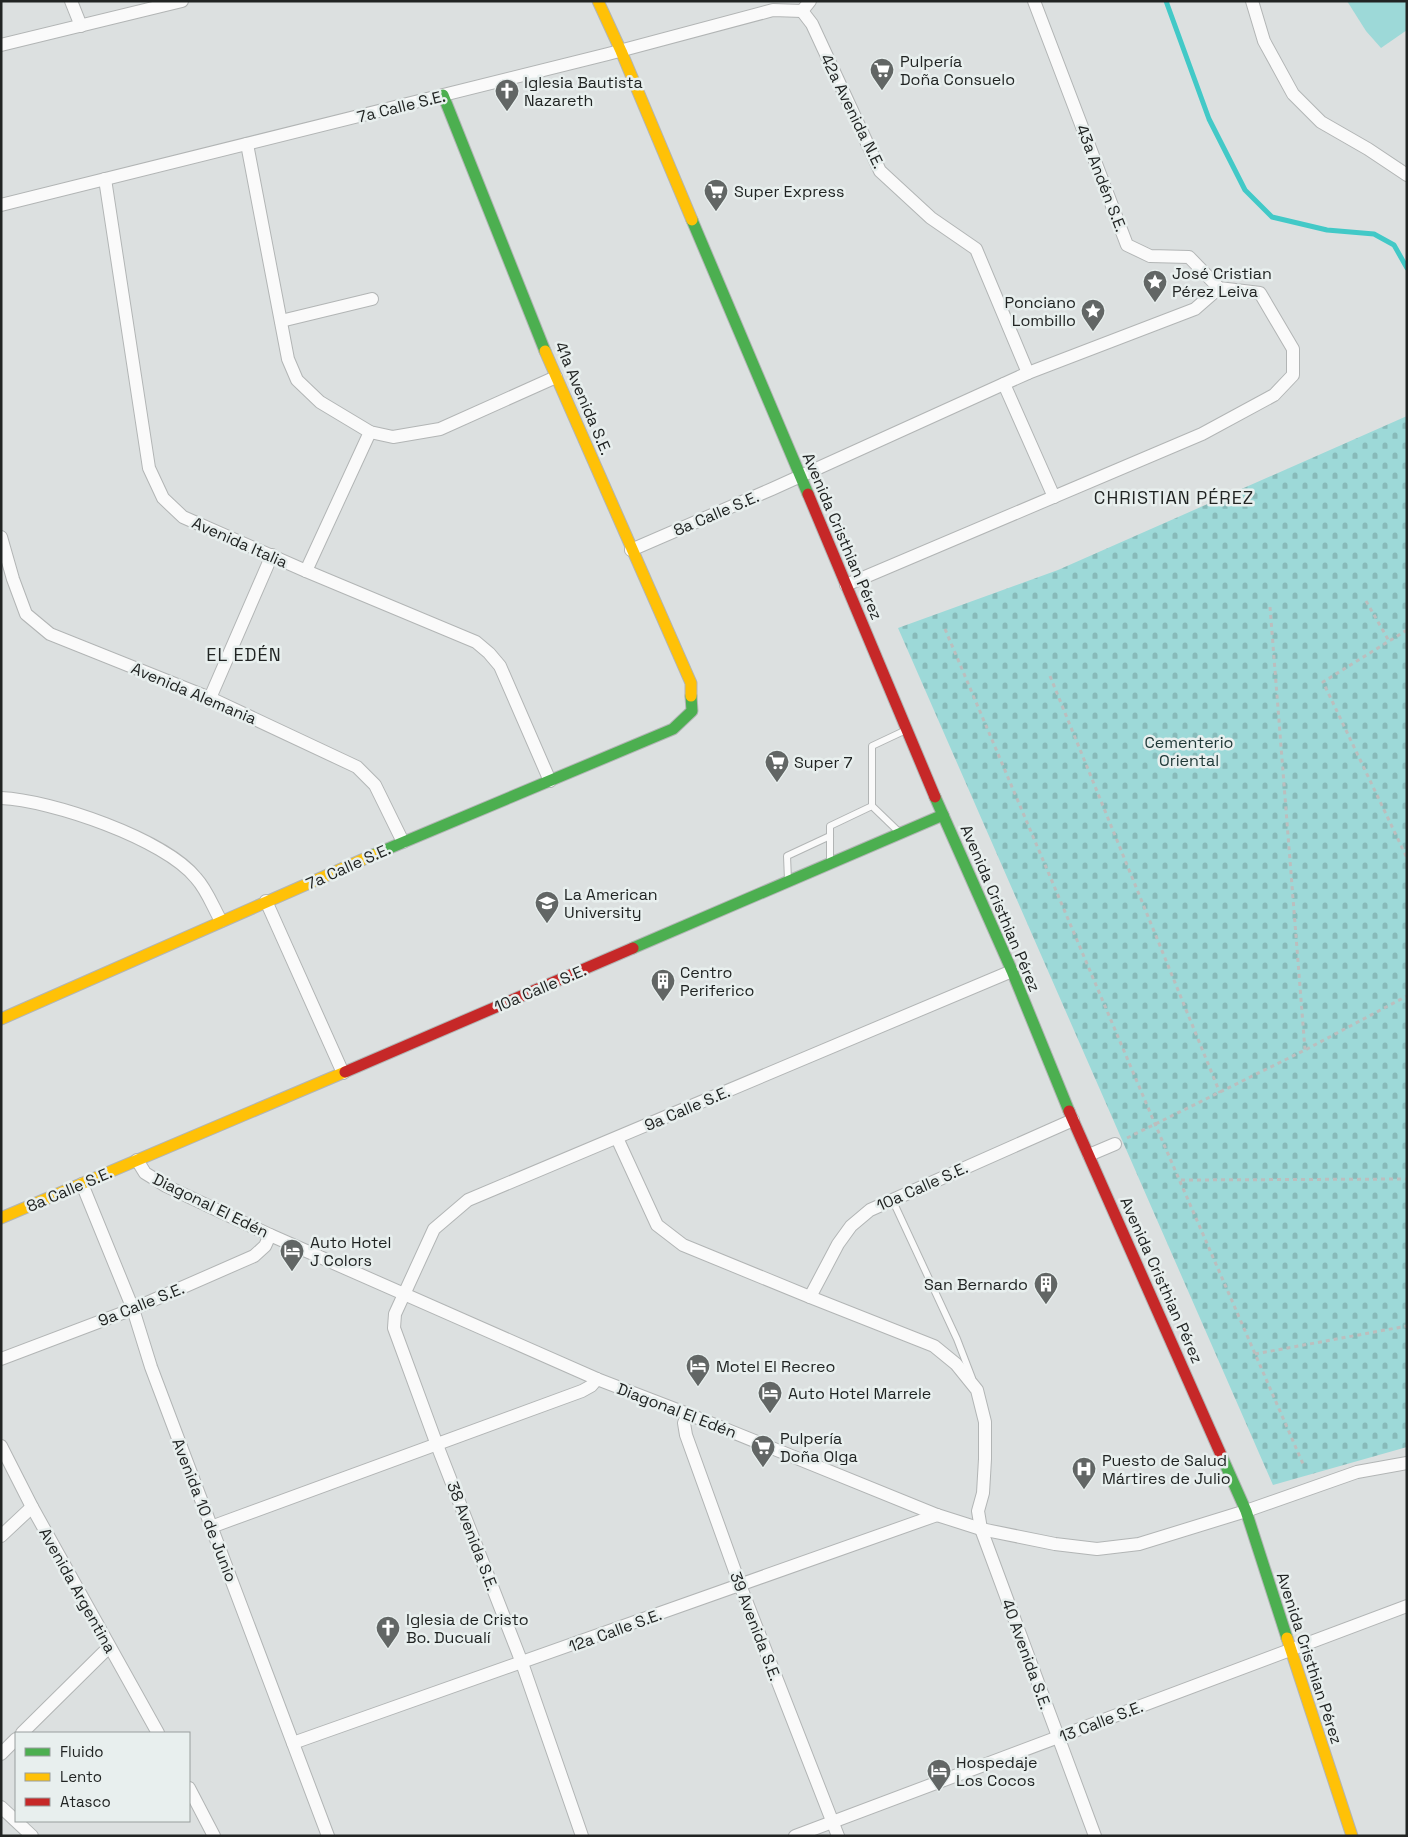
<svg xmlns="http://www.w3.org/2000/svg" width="1408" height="1837" font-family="'Space Grotesk',sans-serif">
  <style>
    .cemetery { fill: url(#cemetery-stones) }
    .park { fill: #9dd9d8 }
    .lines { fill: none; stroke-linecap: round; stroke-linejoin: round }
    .stream { stroke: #42c9c7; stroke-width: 5 }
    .lane-casing { stroke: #b2b5b5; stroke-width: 8 }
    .street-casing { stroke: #b2b5b5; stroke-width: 14 }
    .fast-casing { stroke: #b2b5b5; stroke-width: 13 }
    .slow-casing { stroke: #b2b5b5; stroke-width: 13 }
    .jam-casing { stroke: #b2b5b5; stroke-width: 13 }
    .path { stroke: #bcbebe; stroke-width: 3; stroke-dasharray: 4 4; stroke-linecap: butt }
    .lane { stroke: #fafafa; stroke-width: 6 }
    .street { stroke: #fafafa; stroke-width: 12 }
    .fast { stroke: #4caf50; stroke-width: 11 }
    .slow { stroke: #ffc107; stroke-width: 11 }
    .jam { stroke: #c62828; stroke-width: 11 }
    .labels { text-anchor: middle; stroke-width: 5; stroke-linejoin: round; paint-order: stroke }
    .poi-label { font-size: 16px; fill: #212423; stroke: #e8efee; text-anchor: start }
    .street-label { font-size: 16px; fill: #212423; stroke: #e8efee }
    .park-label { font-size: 16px; fill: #203938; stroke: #e8efee }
    .neighbourhood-label { font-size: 18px; letter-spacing: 1px; fill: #212423; stroke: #e8efee }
  </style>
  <defs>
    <pattern id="cemetery-stones" width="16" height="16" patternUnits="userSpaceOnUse" patternTransform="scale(1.25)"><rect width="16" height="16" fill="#9dd9d8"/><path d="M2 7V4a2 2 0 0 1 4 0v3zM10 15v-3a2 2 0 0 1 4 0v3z" fill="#87bab9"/></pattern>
  </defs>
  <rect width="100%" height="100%" fill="#dce0e0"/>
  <polygon class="cemetery" points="1407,416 1407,1447 1273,1485 898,628 1058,570"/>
  <polygon class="park" points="1347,1 1407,1 1407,30 1381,48 1366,31"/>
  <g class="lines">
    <polyline class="stream" points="1166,1 1209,119 1245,190 1272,217 1327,230 1374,234 1394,245 1407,268"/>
    <defs>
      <g id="lane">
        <polyline points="872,806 872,746 906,730"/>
        <polyline points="830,861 830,826 872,806 899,832"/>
        <polyline points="788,880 787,856 830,836"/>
        <polyline points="892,1199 957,1339 972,1378"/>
      </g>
      <g id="street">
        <polyline points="71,1 81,26"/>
        <polyline points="1252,1 1264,41 1293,94 1321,122 1368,149 1407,175"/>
        <polyline points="802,11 812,24 880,171 931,218 976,249 1028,373"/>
        <polyline points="802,11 810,1"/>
        <polyline points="1,45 182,1"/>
        <polyline points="247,144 288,359 297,380 320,402 370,432 393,437 440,429 556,377"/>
        <polyline points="105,179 149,468 163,498 183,517 306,571 476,642 489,653 500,666 550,781"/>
        <polyline points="1,205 608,54 773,10 802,11"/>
        <polyline points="281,321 372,299"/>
        <polyline points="1004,384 1054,497"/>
        <polyline points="1,537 13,579 26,614 50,634 210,698 357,767 375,785 403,842"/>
        <polyline points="631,550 772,489 1028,373 1195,309 1219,288"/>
        <polyline points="306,571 370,432"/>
        <polyline points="846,585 1202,434 1274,395 1293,375 1293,349 1260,293 1219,288 1189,257 1150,256 1127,245 1034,1"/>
        <polyline points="210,698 272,555"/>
        <path d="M1,798C51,800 165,839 196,878C207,890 213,907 221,921"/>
        <polyline points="266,901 343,1073"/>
        <polyline points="617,1138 657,1225 683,1245 810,1297 934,1346 956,1364 977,1390 985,1422 985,1459 983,1493 978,1511 981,1529 1095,1836"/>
        <polyline points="1089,1155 1115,1144"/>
        <polyline points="137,1160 145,1173 166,1186 270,1235 597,1379 688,1414 937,1515 981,1529 1055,1544 1097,1549 1139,1544 1246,1511 1357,1472 1407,1463"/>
        <polyline points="82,1184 133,1309 151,1367 328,1836"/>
        <polyline points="810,1297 838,1244 851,1226 870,1210 1073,1120"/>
        <polyline points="1,1359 133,1309 254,1256 265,1246 270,1235"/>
        <polyline points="688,1414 684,1423 686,1435 740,1585 838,1836"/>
        <polyline points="1,1446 32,1507 158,1733"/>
        <polyline points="211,1527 582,1391 591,1386 597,1379"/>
        <polyline points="1,1536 32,1507"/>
        <polyline points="22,1733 109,1647"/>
        <polyline points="293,1743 937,1515"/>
        <polyline points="1,1754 16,1739"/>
        <polyline points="189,1788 214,1836"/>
        <polyline points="1,1807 32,1836"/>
        <polyline points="582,1836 522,1663 437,1445 394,1328 395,1314 434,1229 468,1200 1012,971"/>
        <polyline points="795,1836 1407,1606"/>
      </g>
      <g id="fast">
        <polyline points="443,95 545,351"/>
        <polyline points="692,220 808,494"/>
        <polyline points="935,797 1012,971 1069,1111"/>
        <polyline points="373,855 673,729 692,711 691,696"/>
        <polyline points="633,948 943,815"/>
        <polyline points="1222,1457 1246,1511 1287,1638"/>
      </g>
      <g id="slow">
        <polyline points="598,1 621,51 692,220"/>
        <polyline points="545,351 691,683 691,696"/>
        <polyline points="1,1019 373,855"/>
        <polyline points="1,1218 345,1072"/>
        <polyline points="1287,1638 1352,1836"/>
      </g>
      <g id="jam">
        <polyline points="808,494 935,797"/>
        <polyline points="345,1072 633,948"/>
        <polyline points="1069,1111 1222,1457"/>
      </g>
    </defs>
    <use href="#lane" class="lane-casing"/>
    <use href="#street" class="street-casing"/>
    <use href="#fast" class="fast-casing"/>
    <use href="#slow" class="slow-casing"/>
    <use href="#jam" class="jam-casing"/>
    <g class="path">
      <polyline points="1366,601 1389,641"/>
      <polyline points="1270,607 1305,1050"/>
      <polyline points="945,629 1155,1124 1303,1464"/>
      <polyline points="1407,630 1323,682 1407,858"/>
      <polyline points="1050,676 1220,1093"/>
      <polyline points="1127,1138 1305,1050 1407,996"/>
      <polyline points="1181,1180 1407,1179"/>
      <polyline points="1255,1354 1407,1326"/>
    </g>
    <use href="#lane" class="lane"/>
    <use href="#street" class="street"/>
    <use href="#fast" class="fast"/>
    <use href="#slow" class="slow"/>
    <use href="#jam" class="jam"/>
  </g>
  <defs>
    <symbol id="supermarket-pin" viewBox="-11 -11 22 30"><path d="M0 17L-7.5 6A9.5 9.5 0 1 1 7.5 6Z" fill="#626665" stroke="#e8efee"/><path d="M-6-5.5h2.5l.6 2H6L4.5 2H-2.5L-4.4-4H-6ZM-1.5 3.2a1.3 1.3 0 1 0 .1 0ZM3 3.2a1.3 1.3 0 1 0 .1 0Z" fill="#fff"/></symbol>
    <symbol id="church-pin" viewBox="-11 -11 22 30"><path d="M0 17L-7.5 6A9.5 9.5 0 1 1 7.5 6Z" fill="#626665" stroke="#e8efee"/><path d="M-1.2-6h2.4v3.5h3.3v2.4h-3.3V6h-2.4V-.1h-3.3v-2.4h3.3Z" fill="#fff"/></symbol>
    <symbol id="sight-pin" viewBox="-11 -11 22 30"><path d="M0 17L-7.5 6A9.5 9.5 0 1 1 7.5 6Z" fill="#626665" stroke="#e8efee"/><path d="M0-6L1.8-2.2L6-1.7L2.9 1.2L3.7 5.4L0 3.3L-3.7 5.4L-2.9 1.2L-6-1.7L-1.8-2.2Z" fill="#fff"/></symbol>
    <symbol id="university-pin" viewBox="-11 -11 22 30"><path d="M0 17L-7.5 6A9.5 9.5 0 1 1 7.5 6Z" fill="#626665" stroke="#e8efee"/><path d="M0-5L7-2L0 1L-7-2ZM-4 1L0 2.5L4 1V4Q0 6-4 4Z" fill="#fff"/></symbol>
    <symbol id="building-pin" viewBox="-11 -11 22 30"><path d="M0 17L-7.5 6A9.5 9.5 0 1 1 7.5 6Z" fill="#626665" stroke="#e8efee"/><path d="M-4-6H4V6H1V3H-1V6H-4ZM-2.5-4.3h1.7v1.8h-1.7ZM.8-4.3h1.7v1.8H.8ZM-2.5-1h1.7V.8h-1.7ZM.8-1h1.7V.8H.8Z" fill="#fff"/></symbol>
    <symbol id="hotel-pin" viewBox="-11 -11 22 30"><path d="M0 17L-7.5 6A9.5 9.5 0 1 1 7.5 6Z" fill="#626665" stroke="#e8efee"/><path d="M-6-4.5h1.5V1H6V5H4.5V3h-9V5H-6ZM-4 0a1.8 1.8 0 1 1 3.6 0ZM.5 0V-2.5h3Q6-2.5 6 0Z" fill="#fff"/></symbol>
    <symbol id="hospital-pin" viewBox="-11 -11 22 30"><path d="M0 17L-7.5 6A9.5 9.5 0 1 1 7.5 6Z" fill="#626665" stroke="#e8efee"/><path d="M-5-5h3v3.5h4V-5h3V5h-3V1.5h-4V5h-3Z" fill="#fff"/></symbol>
  </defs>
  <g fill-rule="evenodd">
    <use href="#supermarket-pin" x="868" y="56" width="28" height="38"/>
    <use href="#church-pin" x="493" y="77" width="28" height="38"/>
    <use href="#supermarket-pin" x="702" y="177" width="28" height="38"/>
    <use href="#sight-pin" x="1141" y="268" width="28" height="38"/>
    <use href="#sight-pin" x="1079" y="297" width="28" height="38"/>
    <use href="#supermarket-pin" x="763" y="748" width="28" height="38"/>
    <use href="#university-pin" x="533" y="889" width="28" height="38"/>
    <use href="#building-pin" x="649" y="967" width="28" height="38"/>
    <use href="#hotel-pin" x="278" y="1237" width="28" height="38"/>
    <use href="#building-pin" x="1032" y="1270" width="28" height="38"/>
    <use href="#hotel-pin" x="684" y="1352" width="28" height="38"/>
    <use href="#hotel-pin" x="756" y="1379" width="28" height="38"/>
    <use href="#supermarket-pin" x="749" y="1433" width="28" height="38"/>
    <use href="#hospital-pin" x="1070" y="1455" width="28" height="38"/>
    <use href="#church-pin" x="374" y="1614" width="28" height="38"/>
    <use href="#hotel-pin" x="925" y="1757" width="28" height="38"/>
  </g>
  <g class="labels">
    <g class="poi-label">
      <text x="900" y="67">Pulpería<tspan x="900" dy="18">Doña Consuelo</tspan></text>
      <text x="524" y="88">Iglesia Bautista<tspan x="524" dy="18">Nazareth</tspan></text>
      <text x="734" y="197">Super Express</text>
      <text x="1172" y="279">José Cristian<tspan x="1172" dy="18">Pérez Leiva</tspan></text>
      <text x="1076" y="308" text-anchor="end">Ponciano<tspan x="1076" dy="18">Lombillo</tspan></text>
      <text x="794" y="768">Super 7</text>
      <text x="564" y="900">La American<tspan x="564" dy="18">University</tspan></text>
      <text x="680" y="978">Centro<tspan x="680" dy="18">Periferico</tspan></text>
      <text x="310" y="1248">Auto Hotel<tspan x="310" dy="18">J Colors</tspan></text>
      <text x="1028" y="1290" text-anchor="end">San Bernardo</text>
      <text x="716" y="1372">Motel El Recreo</text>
      <text x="788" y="1399">Auto Hotel Marrele</text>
      <text x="780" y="1444">Pulpería<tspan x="780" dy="18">Doña Olga</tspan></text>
      <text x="1102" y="1466">Puesto de Salud<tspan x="1102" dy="18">Mártires de Julio</tspan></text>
      <text x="406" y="1625">Iglesia de Cristo<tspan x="406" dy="18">Bo. Ducualí</tspan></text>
      <text x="956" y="1768">Hospedaje<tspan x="956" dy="18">Los Cocos</tspan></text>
    </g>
    <g class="street-label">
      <text transform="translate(401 106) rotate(-14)" y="6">7a Calle S.E.</text>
      <text transform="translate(853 111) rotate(64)" y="6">42a Avenida N.E.</text>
      <text transform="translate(1102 178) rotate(69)" y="6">43a Andén S.E.</text>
      <text transform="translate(584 398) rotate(67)" y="6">41a Avenida S.E.</text>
      <text transform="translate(716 513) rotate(-23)" y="6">8a Calle S.E.</text>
      <text transform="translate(843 536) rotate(67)" y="6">Avenida Cristhian Pérez</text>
      <text transform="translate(240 542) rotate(24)" y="6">Avenida Italia</text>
      <text transform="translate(194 693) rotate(23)" y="6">Avenida Alemania</text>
      <text transform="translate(348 866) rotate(-24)" y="6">7a Calle S.E.</text>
      <text transform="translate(1001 908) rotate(67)" y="6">Avenida Cristhian Pérez</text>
      <text transform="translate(540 988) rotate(-23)" y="6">10a Calle S.E.</text>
      <text transform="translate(687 1108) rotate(-23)" y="6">9a Calle S.E.</text>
      <text transform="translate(922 1186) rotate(-24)" y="6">10a Calle S.E.</text>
      <text transform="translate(69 1189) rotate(-23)" y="6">8a Calle S.E.</text>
      <text transform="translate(211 1205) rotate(26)" y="6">Diagonal El Edén</text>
      <text transform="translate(1162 1280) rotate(66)" y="6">Avenida Cristhian Pérez</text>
      <text transform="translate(141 1304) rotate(-22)" y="6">9a Calle S.E.</text>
      <text transform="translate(677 1410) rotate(21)" y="6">Diagonal El Edén</text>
      <text transform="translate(205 1510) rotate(69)" y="6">Avenida 10 de Junio</text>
      <text transform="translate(473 1536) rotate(69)" y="6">38 Avenida S.E.</text>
      <text transform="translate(78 1590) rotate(61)" y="6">Avenida Argentina</text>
      <text transform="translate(756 1626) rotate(69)" y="6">39 Avenida S.E.</text>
      <text transform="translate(615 1630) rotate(-20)" y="6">12a Calle S.E.</text>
      <text transform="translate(1027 1654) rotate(70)" y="6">40 Avenida S.E.</text>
      <text transform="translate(1310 1658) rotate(72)" y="6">Avenida Cristhian Pérez</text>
      <text transform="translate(1101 1721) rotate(-21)" y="6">13 Calle S.E.</text>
    </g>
    <g class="park-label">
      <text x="1189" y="748">Cementerio<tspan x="1189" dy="18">Oriental</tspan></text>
    </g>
    <g class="neighbourhood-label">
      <text x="1174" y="504">CHRISTIAN PÉREZ</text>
      <text x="244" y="661">EL EDÉN</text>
    </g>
  </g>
  <rect width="1408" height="1837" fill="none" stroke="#212423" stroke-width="5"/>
  <rect x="15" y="1732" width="175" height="90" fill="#e8efee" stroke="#989e9d"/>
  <rect x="25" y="1748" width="25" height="8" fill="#4caf50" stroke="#989e9d"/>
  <text x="60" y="1757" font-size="15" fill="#212423">Fluido</text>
  <rect x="25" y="1773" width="25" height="8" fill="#ffc107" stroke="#989e9d"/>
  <text x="60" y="1782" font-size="15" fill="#212423">Lento</text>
  <rect x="25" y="1798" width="25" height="8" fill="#c62828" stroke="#989e9d"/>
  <text x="60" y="1807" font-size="15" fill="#212423">Atasco</text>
</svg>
